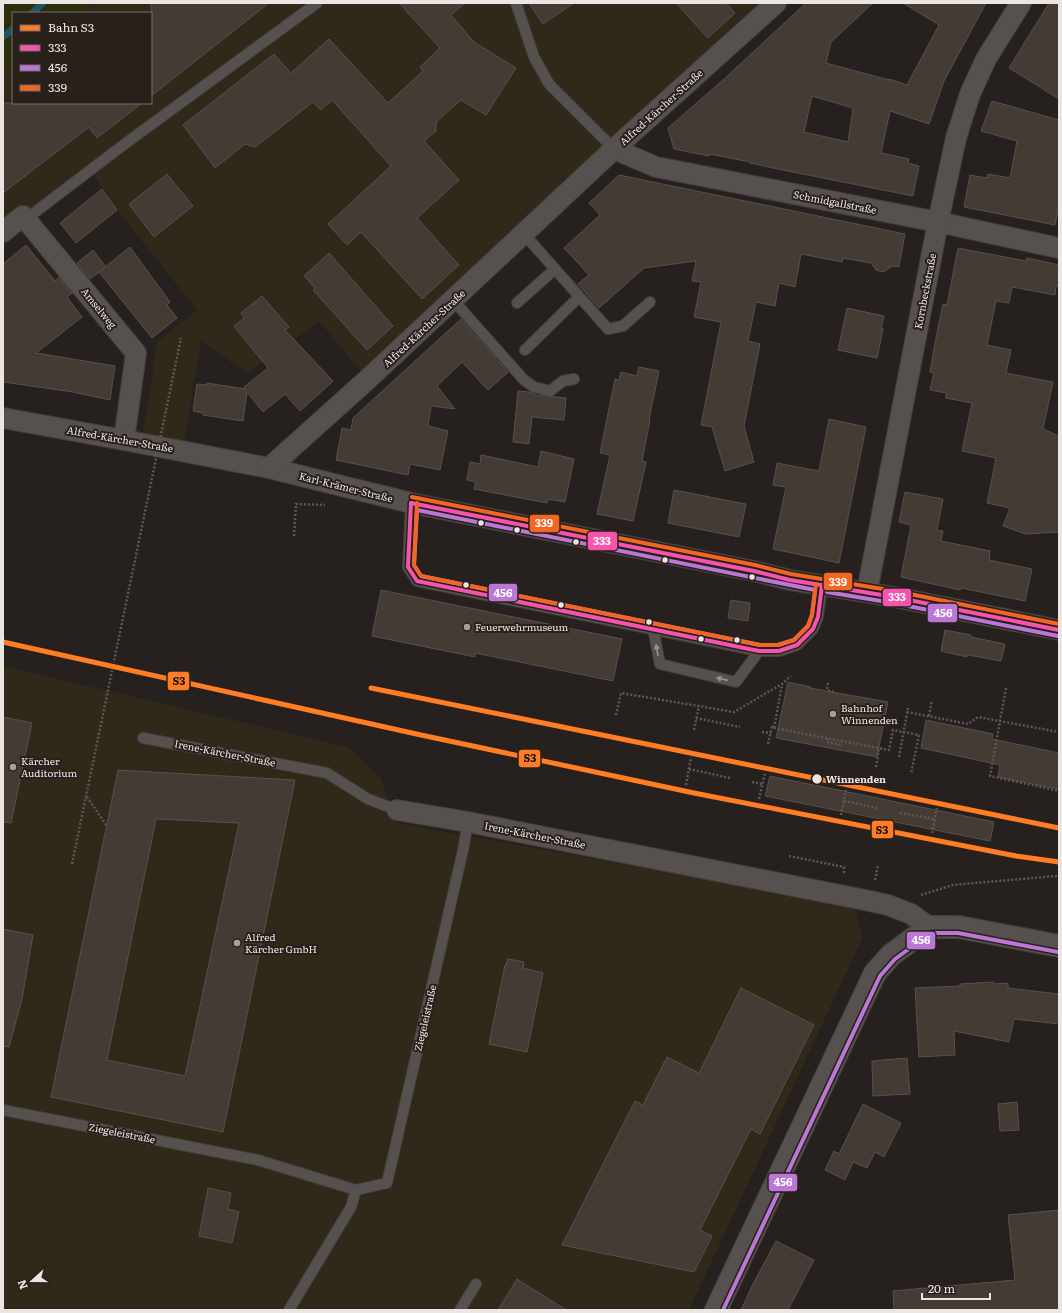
<svg xmlns="http://www.w3.org/2000/svg" width="1062" height="1313" font-family="Literata,serif">
  <style>
    .industrial { fill: #302819 }
    .green { fill: #2d2d09 }
    .lines { fill: none; stroke-linecap: round; stroke-linejoin: round }
    .stream { stroke: #205664; stroke-width: 7 }
    .building { fill: #453b35; stroke: #55514f; fill-rule: evenodd }
    .lane-casing { stroke: #433f3c; stroke-width: 12 }
    .street-casing { stroke: #433f3c; stroke-width: 22 }
    .secondary-casing { stroke: #433f3c; stroke-width: 24 }
    .path { stroke: #5c5857; stroke-width: 2.5; stroke-dasharray: 2 2; stroke-linecap: butt }
    .lane { stroke: #56514f; stroke-width: 10 }
    .street { stroke: #56514f; stroke-width: 20 }
    .secondary { stroke: #56514f; stroke-width: 22 }
    .path-bridge { stroke: #5c5857; stroke-width: 2.5; stroke-dasharray: 2 2; stroke-linecap: butt }
    .bus-1-casing { stroke: #29201c; stroke-width: 7 }
    .bus-2-casing { stroke: #29201c; stroke-width: 7 }
    .bus-3-casing { stroke: #29201c; stroke-width: 7 }
    .bus-1 { stroke: #f653ac; stroke-width: 4 }
    .bus-2 { stroke: #ba77d6; stroke-width: 4 }
    .bus-3 { stroke: #f26522; stroke-width: 4 }
    .rail-1-casing { stroke: #29201c; stroke-width: 8 }
    .rail-1 { stroke: #ff7d24; stroke-width: 5 }
    .oneway { fill: #9a9491 }
    .bus-dot { fill: #ece6e2; stroke: #29201c; stroke-width: 1.5 }
    .poi-dot { fill: #a7a19e; stroke: #29201c; stroke-width: 1.5 }
    .labels { text-anchor: middle; stroke-width: 4; stroke-linejoin: round; paint-order: stroke }
    .street-label { font-size: 10px; fill: #ece6e2; stroke: #29201c }
    .poi-label { font-size: 10px; fill: #ece6e2; stroke: #29201c; text-anchor: start }
    .stop-label { font-size: 10px; font-weight: bold; fill: #ece6e2; stroke: #29201c; text-anchor: start }
    .line-badge { stroke: #29201c; stroke-width: 1.5 }
    .badge-label { font-size: 11px; text-anchor: middle; font-weight: bold; fill: #fff }
    .pale-badge-label { font-size: 11px; text-anchor: middle; font-weight: bold; fill: #111 }
  </style>
  <rect width="100%" height="100%" fill="#26211f"/>
  <g class="industrial">
    <polygon points="94,3 764,3 364,375 319,321 248,373 232,363 201,340 184,442 143,435 157,342 197,310 121,215 89,168 3,232 3,74 13,66 13,103 151,103 151,13 81,13"/>
    <polygon points="3,666 348,747 381,778 396,823 854,906 863,937 689,1310 3,1310"/>
  </g>
  <polygon class="green" points="3,3 94,3 81,13 13,13 13,66 3,74"/>
  <g class="lines">
    <g class="stream">
      <polyline points="32,13 43,3"/>
      <polyline points="3,37 13,29"/>
    </g>
  </g>
  <g class="building">
    <polygon points="151,3 269,3 151,96"/>
    <polygon points="399,3 465,3 451,15 474,42 516,68 486,115 461,100 436,122 436,131 424,141 459,180 417,218 459,265 422,299 361,232 347,245 328,224 391,166 332,100 321,110 313,102 255,147 245,144 215,168 183,125 274,54 291,73 329,39 388,103 423,71 420,67 440,48"/>
    <polygon points="529,3 574,3 543,24"/>
    <polygon points="676,3 726,3 735,13 708,38"/>
    <path d="M806,3H873L831,42L826,63L889,80V79L907,85L939,25L903,3H986L944,81L929,124L890,111L881,153L909,159L908,163L919,166L913,196L773,168L750,163V162L710,154L709,156L674,149L668,128L723,80ZM812,96L853,108L848,142L804,132Z"/>
    <polygon points="1049,3 1059,3 1059,99 1009,68"/>
    <polygon points="992,101 1059,120 1059,204 1055,225 964,207 970,175 987,178 988,174 1010,178 1017,141 981,131"/>
    <polygon points="3,103 142,103 97,138 89,127 3,193"/>
    <polygon points="167,174 193,206 154,237 129,204"/>
    <polygon points="619,175 905,234 899,267 893,266 883,272 876,270 871,263 843,258 842,262 801,254 795,287 779,283 775,306 756,302 748,341 760,344 744,426 754,462 725,471 712,427 701,425 721,322 694,317 701,282 692,281 696,261 644,268 599,308 578,284 589,275 564,248 600,215 589,203"/>
    <polygon points="102,189 117,210 76,243 60,223"/>
    <polygon points="26,245 55,281 59,277 72,293 67,297 82,317 36,353 115,366 110,400 73,392 3,382 3,264"/>
    <polygon points="130,247 170,302 167,305 177,318 152,338 99,272"/>
    <polygon points="958,248 1026,261 1027,258 1059,265 1059,286 1056,286 1055,295 1012,287 1009,303 996,301 987,345 1011,350 1006,373 1053,382 1043,429 1059,436 1059,532 1025,534 1003,526 1010,508 987,503 996,458 962,451 972,403 946,398 946,393 930,390 934,373 930,372 936,338 943,304 947,305"/>
    <polygon points="93,250 106,267 90,279 77,263"/>
    <polygon points="329,253 393,326 367,350 313,290 315,288 304,276"/>
    <polygon points="262,296 289,327 285,330 333,381 300,411 285,394 263,412 247,392 243,421 203,415 203,413 193,411 197,384 207,385 207,383 245,389 244,387 268,368 234,326 244,318 241,313"/>
    <polygon points="847,308 884,316 881,329 883,329 877,358 838,350"/>
    <polygon points="461,319 508,372 488,390 462,362 437,386 455,409 431,406 428,426 448,431 440,470 410,464 408,475 336,460 342,428 351,430 353,418"/>
    <polygon points="639,367 659,371 649,419 650,420 642,461 646,462 633,521 597,514 610,455 600,453 615,379 619,380 621,372 637,376"/>
    <polygon points="518,391 529,392 535,394 535,395 566,398 564,420 532,417 529,444 513,442"/>
    <polygon points="829,419 866,427 839,563 773,549 786,487 773,485 777,463 819,471"/>
    <polygon points="541,451 574,459 565,502 548,499 547,503 474,489 476,482 467,480 470,462 480,464 481,455 538,467"/>
    <polygon points="674,490 746,504 739,537 668,523"/>
    <polygon points="905,492 943,499 937,530 943,531 941,541 990,551 989,560 1032,569 1025,601 961,588 960,590 901,577 911,525 899,522"/>
    <polygon points="381,590 622,639 613,681 475,653 475,657 372,636"/>
    <polygon points="731,600 750,603 748,621 728,618"/>
    <polygon points="945,630 971,635 971,637 1005,644 1001,661 968,655 967,657 941,651"/>
    <polygon points="788,682 811,687 810,688 888,702 877,757 776,738"/>
    <polygon points="3,717 32,723 11,823 3,822"/>
    <polygon points="926,720 993,734 992,739 1059,753 1059,789 998,777 1000,765 921,748"/>
    <path d="M118,770L295,780L223,1132L51,1097ZM156,819L239,823L185,1076L107,1060Z"/>
    <polygon points="770,776 994,822 990,841 765,796"/>
    <polygon points="3,929 33,935 22,999 9,1047 3,1046"/>
    <polygon points="508,959 524,962 523,968 543,973 527,1052 489,1044 505,965 506,965"/>
    <polygon points="993,982 994,984 1008,983 1008,988 1059,994 1059,1024 1014,1019 1009,1042 954,1031 955,1055 919,1057 915,988 960,986 960,984"/>
    <polygon points="741,988 814,1025 760,1134 751,1129 700,1230 712,1236 694,1272 562,1245 635,1101 643,1105 667,1057 699,1073"/>
    <polygon points="907,1058 910,1094 873,1096 872,1061"/>
    <polygon points="1017,1102 1019,1130 1000,1131 998,1104"/>
    <polygon points="863,1104 901,1123 884,1157 875,1152 867,1168 853,1162 845,1180 825,1170 834,1151 839,1154"/>
    <polygon points="208,1188 231,1193 228,1209 239,1212 232,1243 199,1236"/>
    <polygon points="1059,1210 1059,1310 894,1310 893,1291 1015,1280 1008,1215"/>
    <polygon points="776,1241 814,1260 788,1310 741,1310 752,1286"/>
    <polygon points="517,1279 566,1310 498,1310"/>
  </g>
  <g class="lines">
    <defs>
      <g id="lane">
        <polyline points="516,3 534,57 549,84 614,149"/>
        <polyline points="26,219 126,143 317,3"/>
        <polyline points="555,269 608,329 623,326 650,302"/>
        <polyline points="453,300 524,380 534,387 550,391 563,381 574,379"/>
        <polyline points="517,303 555,269 524,234"/>
        <polyline points="525,350 579,297"/>
        <polyline points="411,503 408,567 417,581 759,651 779,651 797,645 813,629 818,617 822,585"/>
        <polyline points="653,628 660,664 736,682 759,651"/>
        <polyline points="143,738 327,773 368,799 397,810"/>
        <polyline points="3,1110 258,1160 356,1190 387,1183 463,850 468,822"/>
        <polyline points="289,1310 351,1207 356,1190"/>
        <polyline points="460,1310 476,1284"/>
      </g>
      <g id="street">
        <polyline points="614,149 656,167 938,222 1059,248"/>
        <polyline points="3,232 23,216 136,353 124,440"/>
        <polyline points="3,418 124,440 269,468 411,503 754,571 790,580 894,597 1059,630"/>
        <polyline points="269,468 368,379 614,149 776,3"/>
        <polyline points="867,592 938,222 956,138 970,94 986,59 1021,3"/>
        <polyline points="397,810 468,822 870,901 888,905 911,914 929,927"/>
      </g>
      <polyline id="secondary" points="716,1310 875,973 891,955 929,927 959,927 1059,946"/>
    </defs>
    <use href="#lane" class="lane-casing"/>
    <use href="#street" class="street-casing"/>
    <use href="#secondary" class="secondary-casing"/>
    <g class="path">
      <polyline points="294,536 296,504 325,505"/>
      <polyline points="828,683 827,690 836,693"/>
      <polyline points="1006,688 990,776 1059,791"/>
      <polyline points="907,712 968,724 978,717 1059,732"/>
      <polyline points="616,715 621,693 734,712 782,684 791,676"/>
      <polyline points="929,716 932,700"/>
      <polyline points="696,718 740,727"/>
      <polyline points="774,728 889,750 893,730 919,735 911,774"/>
      <polyline points="694,730 699,706"/>
      <polyline points="762,732 771,733"/>
      <polyline points="827,738 827,742 842,745"/>
      <polyline points="768,744 772,727 774,728 782,685"/>
      <polyline points="899,757 908,708"/>
      <polyline points="876,767 879,748"/>
      <polyline points="689,769 730,778"/>
      <polyline points="752,782 762,784"/>
      <polyline points="686,785 691,757"/>
      <polyline points="87,797 107,826"/>
      <polyline points="759,799 765,773"/>
      <polyline points="844,801 878,808"/>
      <polyline points="900,813 935,819"/>
      <polyline points="841,815 846,790"/>
      <polyline points="932,833 937,808"/>
      <polyline points="789,856 844,867 844,875"/>
      <polyline points="875,880 878,865"/>
      <polyline points="921,895 953,885 1055,876 1059,877"/>
    </g>
    <use href="#lane" class="lane"/>
    <use href="#street" class="street"/>
    <use href="#secondary" class="secondary"/>
    <polyline class="path-bridge" points="72,864 181,338"/>
    <defs>
      <g id="bus-1">
        <polyline points="411,503 754,571 790,580 894,597 1059,630"/>
        <polyline points="411,503 408,567 417,581 759,651 779,651 797,645 813,629 818,617 822,585"/>
      </g>
      <g id="bus-2">
        <polygon points="417,510 815,590 812,615 808,626 794,640 778,645 760,645 421,576 414,565"/>
        <polyline points="827,592 893,603 1058,636"/>
        <polyline points="723,1310 880,976 895,959 931,933 958,933 1058,952"/>
      </g>
      <g id="bus-3">
        <polyline points="412,497 755,565 791,574 895,591 1059,624"/>
        <polyline points="417,503 414,565 421,576 760,645 778,645 794,640 808,626 812,615 816,584"/>
      </g>
    </defs>
    <use href="#bus-1" class="bus-1-casing"/>
    <use href="#bus-2" class="bus-2-casing"/>
    <use href="#bus-3" class="bus-3-casing"/>
    <use href="#bus-1" class="bus-1"/>
    <use href="#bus-2" class="bus-2"/>
    <use href="#bus-3" class="bus-3"/>
    <defs>
      <g id="rail-1">
        <polyline points="3,642 421,735 694,793 1016,856 1059,862"/>
        <polyline points="371,688 1059,828"/>
      </g>
    </defs>
    <use href="#rail-1" class="rail-1-casing"/>
    <use href="#rail-1" class="rail-1"/>
  </g>
  <defs><path id="oneway-solid" d="M-6-.8H1V-3.2L6.5 0L1 3.2V.8H-6Z"/></defs>
  <g class="oneway">
    <use href="#oneway-solid" transform="translate(657 650) rotate(-100)"/>
    <use href="#oneway-solid" transform="translate(722 679) rotate(-167)"/>
  </g>
  <g class="bus-dot">
    <circle cx="481" cy="523" r="3.5"/>
    <circle cx="517" cy="530" r="3.5"/>
    <circle cx="576" cy="542" r="3.5"/>
    <circle cx="665" cy="560" r="3.5"/>
    <circle cx="752" cy="577" r="3.5"/>
    <circle cx="466" cy="585" r="3.5"/>
    <circle cx="561" cy="605" r="3.5"/>
    <circle cx="649" cy="622" r="3.5"/>
    <circle cx="701" cy="639" r="3.5"/>
    <circle cx="737" cy="640" r="3.5"/>
    <circle cx="817" cy="779" r="5.5"/>
  </g>
  <g class="poi-dot">
    <circle cx="467" cy="627" r="4"/>
    <circle cx="833" cy="714" r="4"/>
    <circle cx="13" cy="767" r="4"/>
    <circle cx="237" cy="943" r="4"/>
  </g>
  <g class="labels">
    <g class="street-label">
      <text transform="translate(661 107) rotate(-42)" y="4">Alfred-Kärcher-Straße</text>
      <text transform="translate(835 202) rotate(11)" y="4">Schmidgallstraße</text>
      <text transform="translate(925 291) rotate(-79)" y="4">Kornbeckstraße</text>
      <text transform="translate(99 308) rotate(51)" y="4">Amselweg</text>
      <text transform="translate(424 328) rotate(-43)" y="4">Alfred-Kärcher-Straße</text>
      <text transform="translate(120 439) rotate(10)" y="4">Alfred-Kärcher-Straße</text>
      <text transform="translate(346 487) rotate(14)" y="4">Karl-Krämer-Straße</text>
      <text transform="translate(225 753) rotate(11)" y="4">Irene-Kärcher-Straße</text>
      <text transform="translate(535 835) rotate(11)" y="4">Irene-Kärcher-Straße</text>
      <text transform="translate(425 1018) rotate(-77)" y="4">Ziegeleistraße</text>
      <text transform="translate(122 1133) rotate(11)" y="4">Ziegeleistraße</text>
    </g>
    <g class="poi-label">
      <text x="475" y="631">Feuerwehrmuseum</text>
      <text x="841" y="712">Bahnhof<tspan x="841" dy="12">Winnenden</tspan></text>
      <text x="21" y="765">Kärcher<tspan x="21" dy="12">Auditorium</tspan></text>
      <text x="245" y="941">Alfred<tspan x="245" dy="12">Kärcher GmbH</tspan></text>
    </g>
    <g class="stop-label">
      <text x="826" y="783">Winnenden</text>
    </g>
  </g>
  <g class="line-badge">
    <rect x="529" y="514" width="31" height="19" rx="4" fill="#f26522"/>
    <rect x="587" y="531" width="31" height="20" rx="4" fill="#f653ac"/>
    <rect x="823" y="572" width="30" height="19" rx="4" fill="#f26522"/>
    <rect x="488" y="583" width="30" height="19" rx="4" fill="#ba77d6"/>
    <rect x="882" y="588" width="30" height="19" rx="4" fill="#f653ac"/>
    <rect x="927" y="603" width="31" height="20" rx="4" fill="#ba77d6"/>
    <rect x="167" y="671" width="23" height="20" rx="4" fill="#ff7d24"/>
    <rect x="518" y="749" width="23" height="19" rx="4" fill="#ff7d24"/>
    <rect x="871" y="820" width="23" height="19" rx="4" fill="#ff7d24"/>
    <rect x="906" y="931" width="30" height="19" rx="4" fill="#ba77d6"/>
    <rect x="768" y="1173" width="30" height="19" rx="4" fill="#ba77d6"/>
  </g>
  <g class="badge-label">
    <text x="544" y="527">339</text>
    <text x="602" y="545">333</text>
    <text x="838" y="586">339</text>
    <text x="503" y="597">456</text>
    <text x="897" y="601">333</text>
    <text x="943" y="617">456</text>
    <text x="921" y="944">456</text>
    <text x="783" y="1186">456</text>
  </g>
  <g class="pale-badge-label">
    <text x="179" y="685">S3</text>
    <text x="530" y="762">S3</text>
    <text x="882" y="834">S3</text>
  </g>
  <rect width="1062" height="1313" fill="none" stroke="#ece6e2" stroke-width="8"/>
  <rect x="12" y="12" width="140" height="92" fill="#29201c" stroke="#776f6b"/>
  <rect x="20" y="25" width="20" height="6" fill="#ff7d24" stroke="#776f6b"/>
  <text x="48" y="32" font-size="12" fill="#ece6e2">Bahn S3</text>
  <rect x="20" y="45" width="20" height="6" fill="#f653ac" stroke="#776f6b"/>
  <text x="48" y="52" font-size="12" fill="#ece6e2">333</text>
  <rect x="20" y="65" width="20" height="6" fill="#ba77d6" stroke="#776f6b"/>
  <text x="48" y="72" font-size="12" fill="#ece6e2">456</text>
  <rect x="20" y="85" width="20" height="6" fill="#f26522" stroke="#776f6b"/>
  <text x="48" y="92" font-size="12" fill="#ece6e2">339</text>
  <g transform="translate(32 1281) rotate(249)" stroke="#29201c" stroke-width="3" paint-order="stroke">
  <path d="M0-3L7 15L0 10L-7 15Z" fill="#ece6e2"/>
  <text y="-6" font-size="11" font-weight="bold" text-anchor="middle" fill="#ece6e2">N</text>
  </g>
  <path d="M922 1293v6h68v-6" fill="none" stroke="#ece6e2" stroke-width="2"/>
  <text x="928" y="1293" font-size="12" fill="#ece6e2" stroke="#29201c" stroke-width="3" paint-order="stroke">20 m</text>
</svg>
